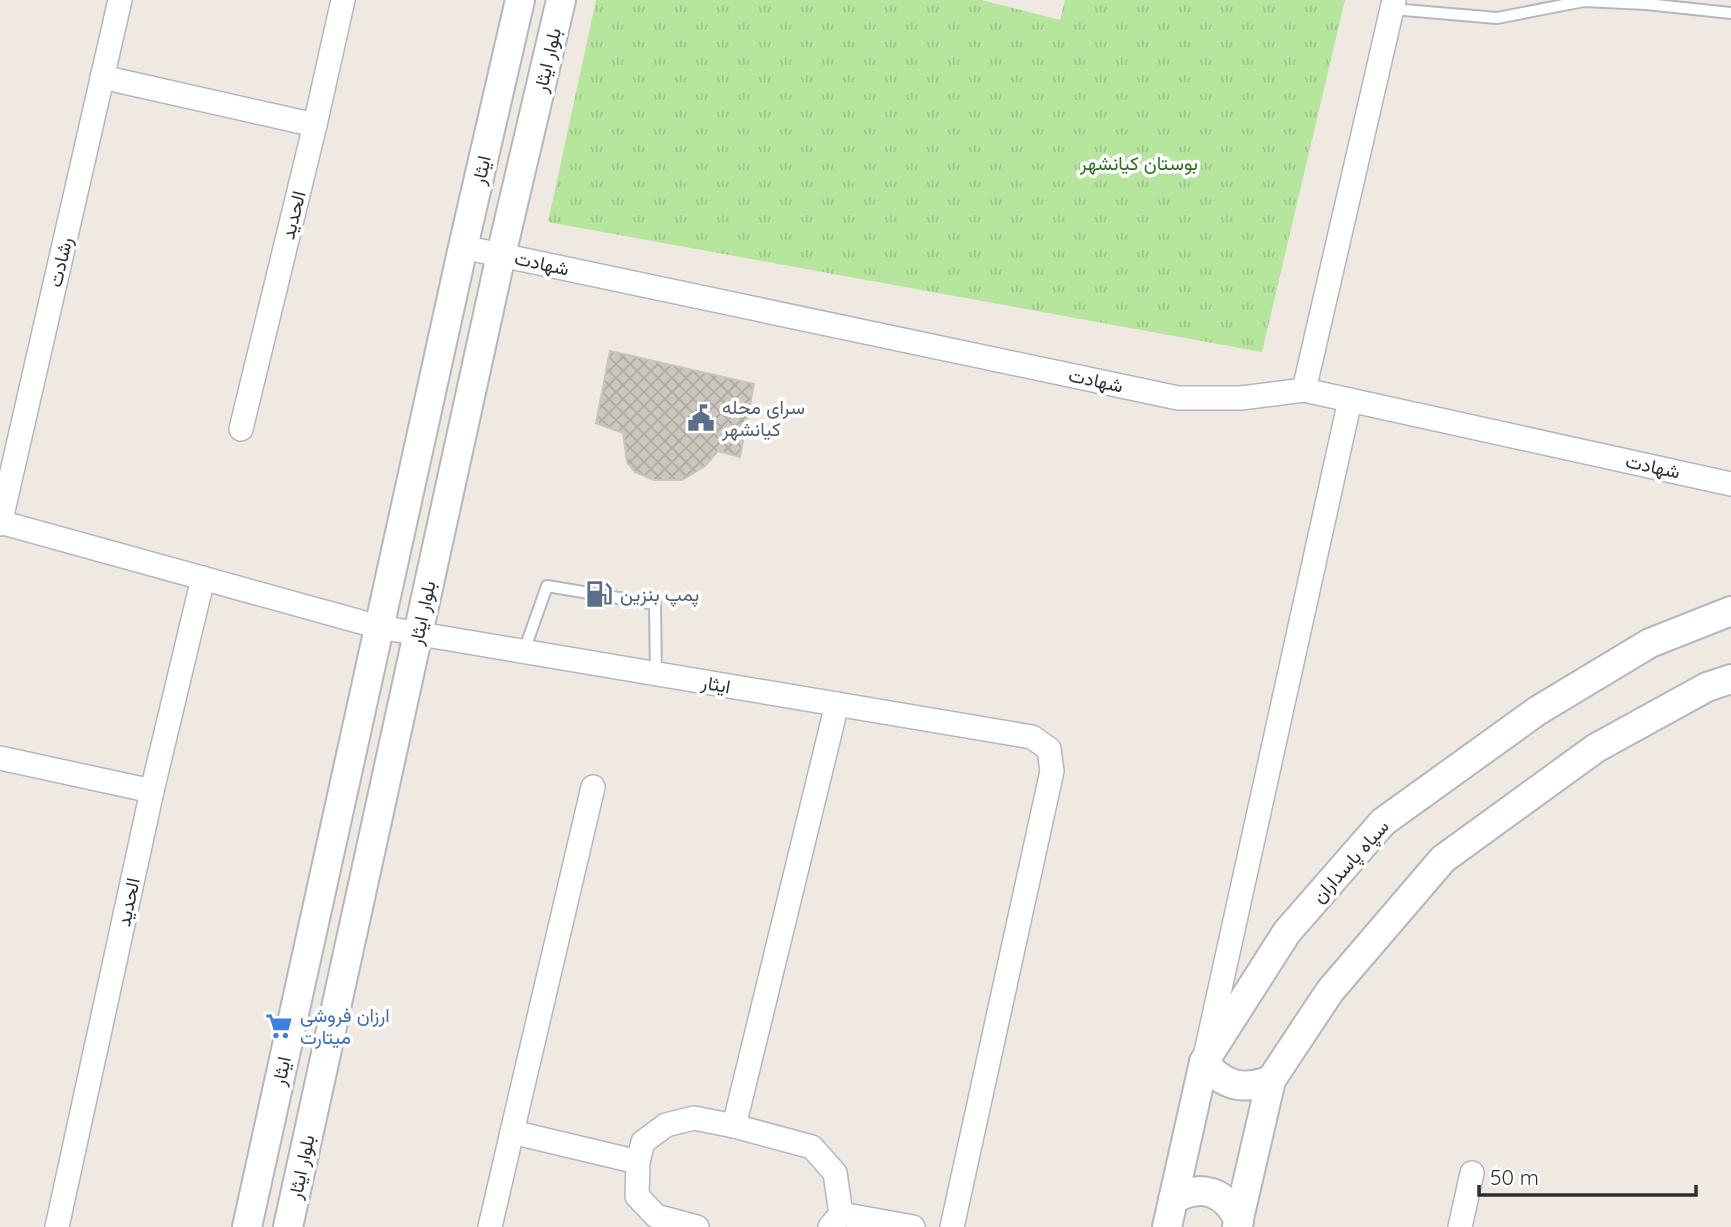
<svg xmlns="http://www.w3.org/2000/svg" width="1731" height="1227" font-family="Quicksand,Vazirmatn,sans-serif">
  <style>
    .park { fill: url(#park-tufts) }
    .building { fill: url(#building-cross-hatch); stroke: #cbc5ba; stroke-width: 2 }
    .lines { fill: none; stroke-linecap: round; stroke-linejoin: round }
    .service-casing { stroke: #b4b7c1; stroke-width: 14 }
    .minor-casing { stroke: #b4b7c1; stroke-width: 26 }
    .tertiary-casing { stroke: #b4b7c1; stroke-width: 32 }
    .service { stroke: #fff; stroke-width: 10 }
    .minor { stroke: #fff; stroke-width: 23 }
    .tertiary { stroke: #fff; stroke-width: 28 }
    .labels { text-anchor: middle; stroke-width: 7; stroke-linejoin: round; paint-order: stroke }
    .street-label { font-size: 19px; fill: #2e2e2e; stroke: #fff }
    .park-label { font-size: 19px; fill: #2c6e1b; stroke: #fff }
    .service-label { font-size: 19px; fill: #4e5e75; stroke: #fff; text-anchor: start }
    .shop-label { font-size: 19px; fill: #366cbe; stroke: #fff; text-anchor: start }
  </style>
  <defs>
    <pattern id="park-tufts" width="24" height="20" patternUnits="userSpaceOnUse" patternTransform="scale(1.75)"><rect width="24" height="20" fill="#b6e59e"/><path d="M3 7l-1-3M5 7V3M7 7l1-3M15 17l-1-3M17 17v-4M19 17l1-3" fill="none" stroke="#9dc588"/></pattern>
    <pattern id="building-cross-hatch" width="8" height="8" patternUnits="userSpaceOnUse" patternTransform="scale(1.75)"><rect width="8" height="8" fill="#cbc7bf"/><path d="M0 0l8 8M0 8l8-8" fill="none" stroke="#afaba4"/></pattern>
  </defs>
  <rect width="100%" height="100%" fill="#efe9e1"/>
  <polygon class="park" points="596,0 981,0 1060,20 1065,0 1345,0 1262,352 548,222"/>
  <polygon class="building" points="610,351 754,384 740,457 718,451 705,466 682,480 654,480 635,472 627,462 623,433 596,423"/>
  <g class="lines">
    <defs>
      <g id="service">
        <polyline points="1392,9 1497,18 1584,1 1646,4 1731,13"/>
        <polyline points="524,651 547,586 655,604 656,674"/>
      </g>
      <g id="minor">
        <polyline points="102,77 315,125"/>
        <polyline points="463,247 1178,398 1241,398 1304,390 1731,484"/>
        <polyline points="1304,390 1394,0"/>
        <polyline points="241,429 315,125 343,0"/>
        <polyline points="0,522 379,627 1032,737 1049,749 1052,771 952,1227"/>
        <polyline points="0,524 120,0"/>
        <polyline points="0,758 152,791"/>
        <polyline points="593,787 512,1132 638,1162"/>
        <polyline points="1206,1052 1350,400"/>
        <polyline points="734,1126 837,704"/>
        <polyline points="841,1214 913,1227"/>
        <polyline points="57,1227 152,791 203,578"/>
        <polyline points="490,1227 512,1132"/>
        <polyline points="697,1227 656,1216 637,1196 638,1162 643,1142 666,1125 694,1118 734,1126 812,1147 835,1173 841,1214 830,1227"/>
        <polyline points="1460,1227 1472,1173"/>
      </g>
      <g id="tertiary">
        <path d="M1204,1062C1223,1086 1243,1091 1271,1080"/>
        <path d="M1173,1200C1201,1182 1226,1192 1239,1221"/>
        <polyline points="247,1227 463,247 520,0"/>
        <polyline points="288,1227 501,255 561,0"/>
        <polyline points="1167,1227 1204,1062 1287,932 1383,822 1537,711 1650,643 1731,611"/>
        <polyline points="1237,1227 1271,1080 1330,991 1443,859 1596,748 1707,687 1731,679"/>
      </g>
    </defs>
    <use href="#service" class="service-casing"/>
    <use href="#minor" class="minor-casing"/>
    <use href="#tertiary" class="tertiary-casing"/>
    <use href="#service" class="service"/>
    <use href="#minor" class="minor"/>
    <use href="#tertiary" class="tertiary"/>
  </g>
  <defs>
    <symbol id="civic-bare" viewBox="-9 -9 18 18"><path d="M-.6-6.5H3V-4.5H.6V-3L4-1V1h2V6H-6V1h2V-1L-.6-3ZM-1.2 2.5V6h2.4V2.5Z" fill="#5c6f8a" stroke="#fff" stroke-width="2.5" paint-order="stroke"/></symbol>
    <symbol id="fuel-bare" viewBox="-9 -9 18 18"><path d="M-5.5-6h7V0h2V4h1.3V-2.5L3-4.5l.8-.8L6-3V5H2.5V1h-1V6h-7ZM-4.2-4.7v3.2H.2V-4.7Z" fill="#5c6f8a" stroke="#fff" stroke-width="2.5" paint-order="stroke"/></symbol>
    <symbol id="supermarket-bare" viewBox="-9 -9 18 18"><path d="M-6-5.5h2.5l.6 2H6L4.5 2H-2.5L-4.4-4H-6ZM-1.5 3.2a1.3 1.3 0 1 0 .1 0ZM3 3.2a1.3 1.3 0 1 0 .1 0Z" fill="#3f7fe0" stroke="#fff" stroke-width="2.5" paint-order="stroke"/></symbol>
  </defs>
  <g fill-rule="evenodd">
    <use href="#civic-bare" x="682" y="399" width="38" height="38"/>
    <use href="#fuel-bare" x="580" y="575" width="38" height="38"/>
    <use href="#supermarket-bare" x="260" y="1007" width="38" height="38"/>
  </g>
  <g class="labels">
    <g class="street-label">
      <text transform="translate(547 60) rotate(-77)" y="7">بلوار ایثار</text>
      <text transform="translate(481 170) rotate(-77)" y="7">ایثار</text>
      <text transform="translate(293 215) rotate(-76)" y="7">الحدید</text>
      <text transform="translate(60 262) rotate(-77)" y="7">رشادت</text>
      <text transform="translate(542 263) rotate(12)" y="7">شهادت</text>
      <text transform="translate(1096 380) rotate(12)" y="7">شهادت</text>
      <text transform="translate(1653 466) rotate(12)" y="7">شهادت</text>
      <text transform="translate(422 613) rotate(-78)" y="7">بلوار ایثار</text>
      <text transform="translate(716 684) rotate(10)" y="7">ایثار</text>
      <text transform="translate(1350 861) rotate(-48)" y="7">سپاه پاسداران</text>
      <text transform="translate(128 902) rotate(-78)" y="7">الحدید</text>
      <text transform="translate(281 1071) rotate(-78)" y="7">ایثار</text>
      <text transform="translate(301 1167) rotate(-78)" y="7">بلوار ایثار</text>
    </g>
    <g class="park-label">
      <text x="1139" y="170">بوستان کیانشهر</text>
    </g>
    <g class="service-label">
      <text x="722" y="414">سرای محله<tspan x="722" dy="22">کیانشهر</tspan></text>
      <text x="620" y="601">پمپ بنزین</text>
    </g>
    <g class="shop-label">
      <text x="300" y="1022">ارزان فروشی<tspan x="300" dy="22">میتارت</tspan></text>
    </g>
  </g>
  <path d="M1479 1185v10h217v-10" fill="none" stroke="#2e2e2e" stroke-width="3.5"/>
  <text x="1490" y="1185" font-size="21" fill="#2e2e2e" stroke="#ffffff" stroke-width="5" paint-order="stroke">50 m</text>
</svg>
